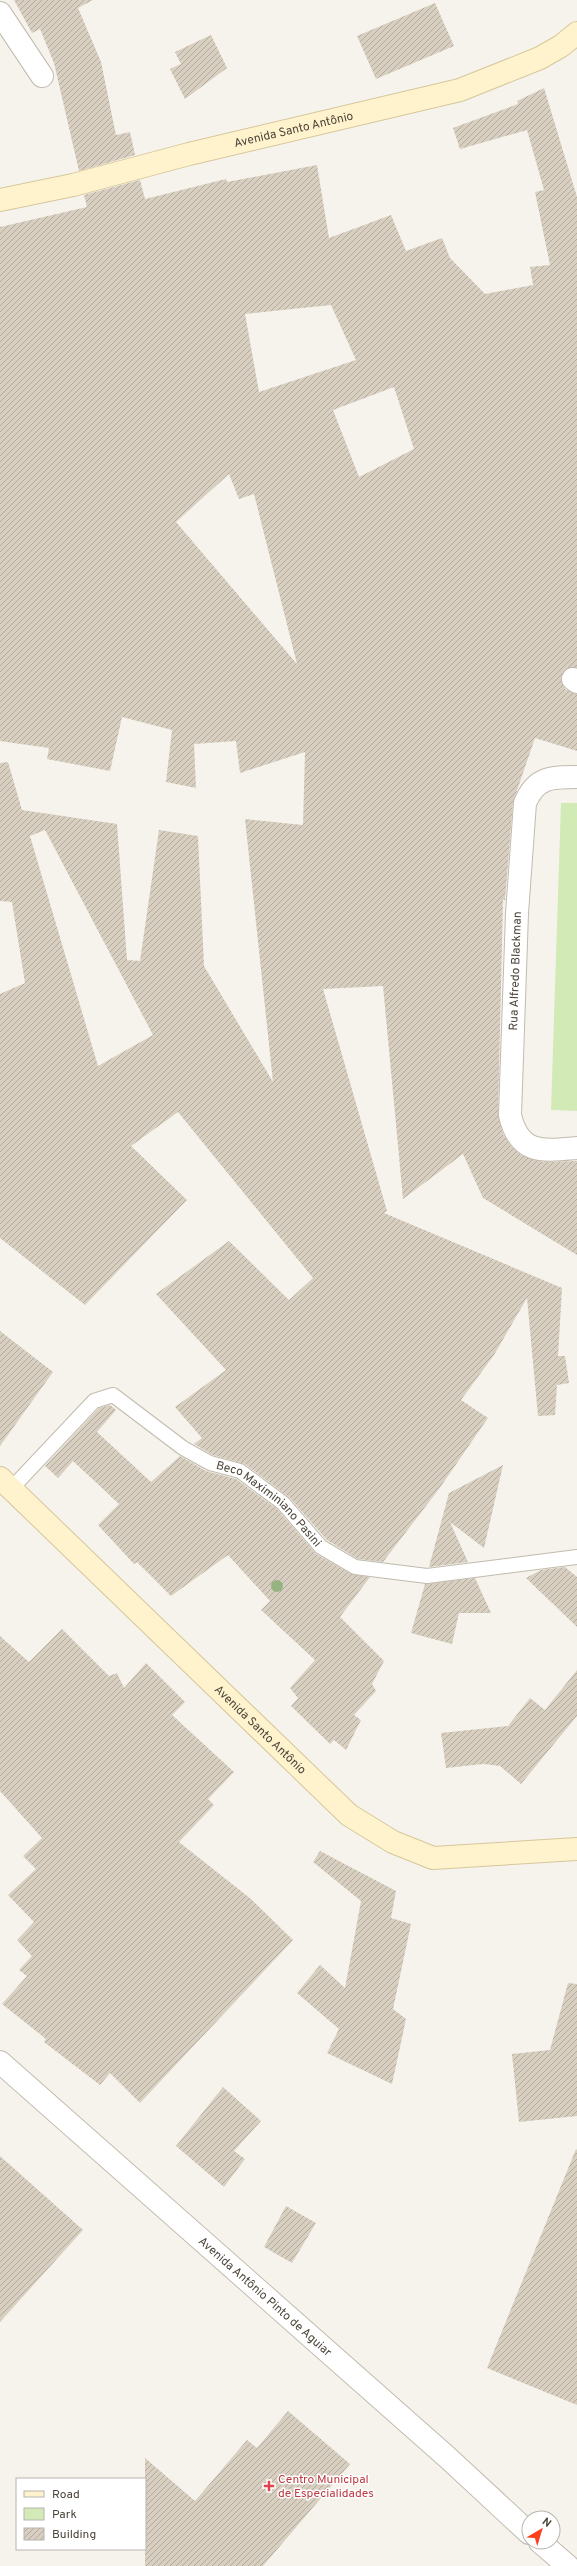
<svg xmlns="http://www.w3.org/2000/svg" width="577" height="2566" font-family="Overpass,sans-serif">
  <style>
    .park { fill: #d2eab5 }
    .building { fill: url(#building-hatch); fill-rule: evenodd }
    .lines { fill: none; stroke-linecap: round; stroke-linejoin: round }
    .lane-casing { stroke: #c2bbae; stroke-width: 16 }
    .street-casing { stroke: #c2bbae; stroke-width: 24 }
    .secondary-casing { stroke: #d6c79b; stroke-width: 24 }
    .lane { stroke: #fff; stroke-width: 14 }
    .street { stroke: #fff; stroke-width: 22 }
    .secondary { stroke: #fff3cd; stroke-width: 22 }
    .tree { fill: #97b381 }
    .health-dot { fill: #e0444e; stroke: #fff; stroke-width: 1.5 }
    .labels { text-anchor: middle; stroke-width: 3; stroke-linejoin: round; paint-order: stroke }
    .street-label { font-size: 12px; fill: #4b4439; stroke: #fff }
    .health-label { font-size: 12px; fill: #be3a42; stroke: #fff; text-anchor: start }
  </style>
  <defs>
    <pattern id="building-hatch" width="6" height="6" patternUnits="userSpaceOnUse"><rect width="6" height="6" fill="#d8cfc1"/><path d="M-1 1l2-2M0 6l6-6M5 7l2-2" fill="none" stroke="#b1aa9e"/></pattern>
  </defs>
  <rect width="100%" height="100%" fill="#f6f3ec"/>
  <polygon class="park" points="561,803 577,803 577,1111 551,1110"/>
  <g class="building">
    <polygon points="14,0 93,0 78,8 101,62 116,135 130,132 135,155 79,171 54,63 40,29 32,33"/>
    <polygon points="435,3 454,46 376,79 357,36"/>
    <polygon points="211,35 227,68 185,99 170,69 181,64 175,52"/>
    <path d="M544,88L577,197V668H568L561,678L565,689L577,694V751L535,738L513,802L505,900H503L498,1115L503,1134L511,1146L521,1155L543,1162L577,1161V1255L483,1198L463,1154L403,1199L383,986L323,989L387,1211L384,1213L562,1288L558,1356H565L569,1383L557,1385L555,1415L538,1416L527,1298L494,1355L461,1400L488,1418L439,1489L383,1562L358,1559L327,1540L289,1497L245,1464L213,1455L194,1444L202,1438L175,1407L226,1370L156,1294L229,1241L289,1300L313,1278L178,1112L131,1146L187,1200L85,1305L0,1238V994L25,983L12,902L0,901V763L8,762L22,810L117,824L127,960L140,961L159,830L198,836L204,966L273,1082L245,819L303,825L305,752L240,773L236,741L194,744L196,788L166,782L172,730L122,717L110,771L47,759L49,748L0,741V227L87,207L84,195L140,180L145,199L226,179L227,182L317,165L329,238L391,215L406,251L442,238L450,258L485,294L533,285L530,267L550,265L535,192L544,190L527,130L460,149L453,128L518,104L517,101ZM331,305L356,360L259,392L245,314ZM394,387L414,449L359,477L333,410ZM229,474L239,499L254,494L297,664L176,522ZM45,830L153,1035L98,1066L30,836Z"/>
    <polygon points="0,1331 53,1372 0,1446"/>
    <polygon points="110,1405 116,1410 97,1432 151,1482 180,1456 206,1471 236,1479 277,1509 316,1554 351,1574 370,1577 340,1617 384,1661 372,1684 376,1691 354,1715 361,1720 346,1750 334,1740 330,1744 291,1706 298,1698 290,1688 315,1660 261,1610 270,1601 228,1555 171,1596 137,1562 134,1564 98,1525 119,1504 73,1461 58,1478 45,1466 99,1408"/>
    <polygon points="503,1465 484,1548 450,1522 468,1562 429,1567 449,1493"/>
    <polygon points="565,1567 577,1577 577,1627 526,1578 541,1570"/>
    <polygon points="475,1578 491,1613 459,1613 452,1644 411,1633 425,1584"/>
    <polygon points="62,1629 109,1676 117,1673 124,1688 146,1663 185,1702 172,1715 234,1772 208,1799 214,1805 179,1842 251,1899 293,1940 140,2103 110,2073 100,2085 44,2042 46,2039 2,2004 27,1976 19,1970 32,1956 17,1940 34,1922 8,1895 36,1869 23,1856 42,1838 0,1791 0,1636 29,1662"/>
    <polygon points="577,1670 577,1716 521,1784 500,1766 483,1764 446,1768 441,1733 508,1726 530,1698 545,1710"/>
    <polygon points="320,1851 396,1891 391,1918 411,1924 393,2009 406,2019 392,2084 327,2053 339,2029 297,1993 320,1965 345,1988 361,1901 313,1862"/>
    <polygon points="568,1983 577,1984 577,2116 519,2122 512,2054 550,2050"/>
    <polygon points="223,2087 261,2121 234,2151 245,2159 224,2187 176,2146"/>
    <polygon points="576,2149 577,2150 577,2405 487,2368"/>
    <polygon points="0,2156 83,2230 0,2322"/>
    <polygon points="286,2206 316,2223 292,2263 264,2247"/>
    <polygon points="288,2411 350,2464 263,2566 145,2566 145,2458 195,2501 247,2440 257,2448"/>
  </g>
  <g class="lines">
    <defs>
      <g id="lane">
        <path id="s1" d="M11,1489L94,1401L113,1395L183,1448L210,1463L240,1471L283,1503L321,1547L355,1567L427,1576L577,1557"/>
      </g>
      <g id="street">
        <polyline points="0,13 42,76"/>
        <polyline points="573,679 577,682"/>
        <path d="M577,777C551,777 536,777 525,803L517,913L510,1115C519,1155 543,1151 577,1148"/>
        <path id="s2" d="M0,2062L447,2457L529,2533"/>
        <polyline points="540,2542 568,2566"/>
      </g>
      <g id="secondary">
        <path id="s3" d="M0,200L73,185L189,154L460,90L540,58L561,46L577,33"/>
        <path id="s4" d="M0,1478L349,1815L393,1842L433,1858L577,1849"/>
      </g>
    </defs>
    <use href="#lane" class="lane-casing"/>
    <use href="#street" class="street-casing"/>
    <use href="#secondary" class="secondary-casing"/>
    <use href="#lane" class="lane"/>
    <use href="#street" class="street"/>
    <use href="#secondary" class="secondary"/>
  </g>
  <circle class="tree" cx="277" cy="1586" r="6"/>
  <path class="health-dot" d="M267 2480h4v4h4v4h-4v4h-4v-4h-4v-4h4z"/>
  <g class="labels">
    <g class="street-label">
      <text dy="4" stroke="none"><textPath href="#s3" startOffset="302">Avenida Santo Antônio</textPath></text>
      <text transform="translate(515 971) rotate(-88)" y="4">Rua Alfredo Blackman</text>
      <text dy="4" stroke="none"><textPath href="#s1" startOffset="333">Beco Maximiniano Pasini</textPath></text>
      <text dy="4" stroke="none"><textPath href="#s4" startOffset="362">Avenida Santo Antônio</textPath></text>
      <text dy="4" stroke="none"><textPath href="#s2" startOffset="354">Avenida Antônio Pinto de Aguiar</textPath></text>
    </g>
    <g class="health-label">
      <text x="278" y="2483">Centro Municipal<tspan x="278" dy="14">de Especialidades</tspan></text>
    </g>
  </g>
  <rect x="16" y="2478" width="130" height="72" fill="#ffffff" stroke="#b7b4b0"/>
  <rect x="24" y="2491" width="20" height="6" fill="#fff3cd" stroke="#b7b4b0"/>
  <text x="52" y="2498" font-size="12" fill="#4b4439">Road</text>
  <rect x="24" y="2508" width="20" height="12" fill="#d2eab5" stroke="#b7b4b0"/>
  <text x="52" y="2518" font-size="12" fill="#4b4439">Park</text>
  <rect x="24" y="2528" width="20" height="12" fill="url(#building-hatch)" stroke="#b7b4b0"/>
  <text x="52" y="2538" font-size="12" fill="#4b4439">Building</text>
  <g transform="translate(541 2530) rotate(38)"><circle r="19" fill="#ffffff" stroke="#b7b4b0"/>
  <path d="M0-3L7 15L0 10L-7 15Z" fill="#fc3f1d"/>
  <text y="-6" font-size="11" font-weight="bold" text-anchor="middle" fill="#4b4439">N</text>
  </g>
</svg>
